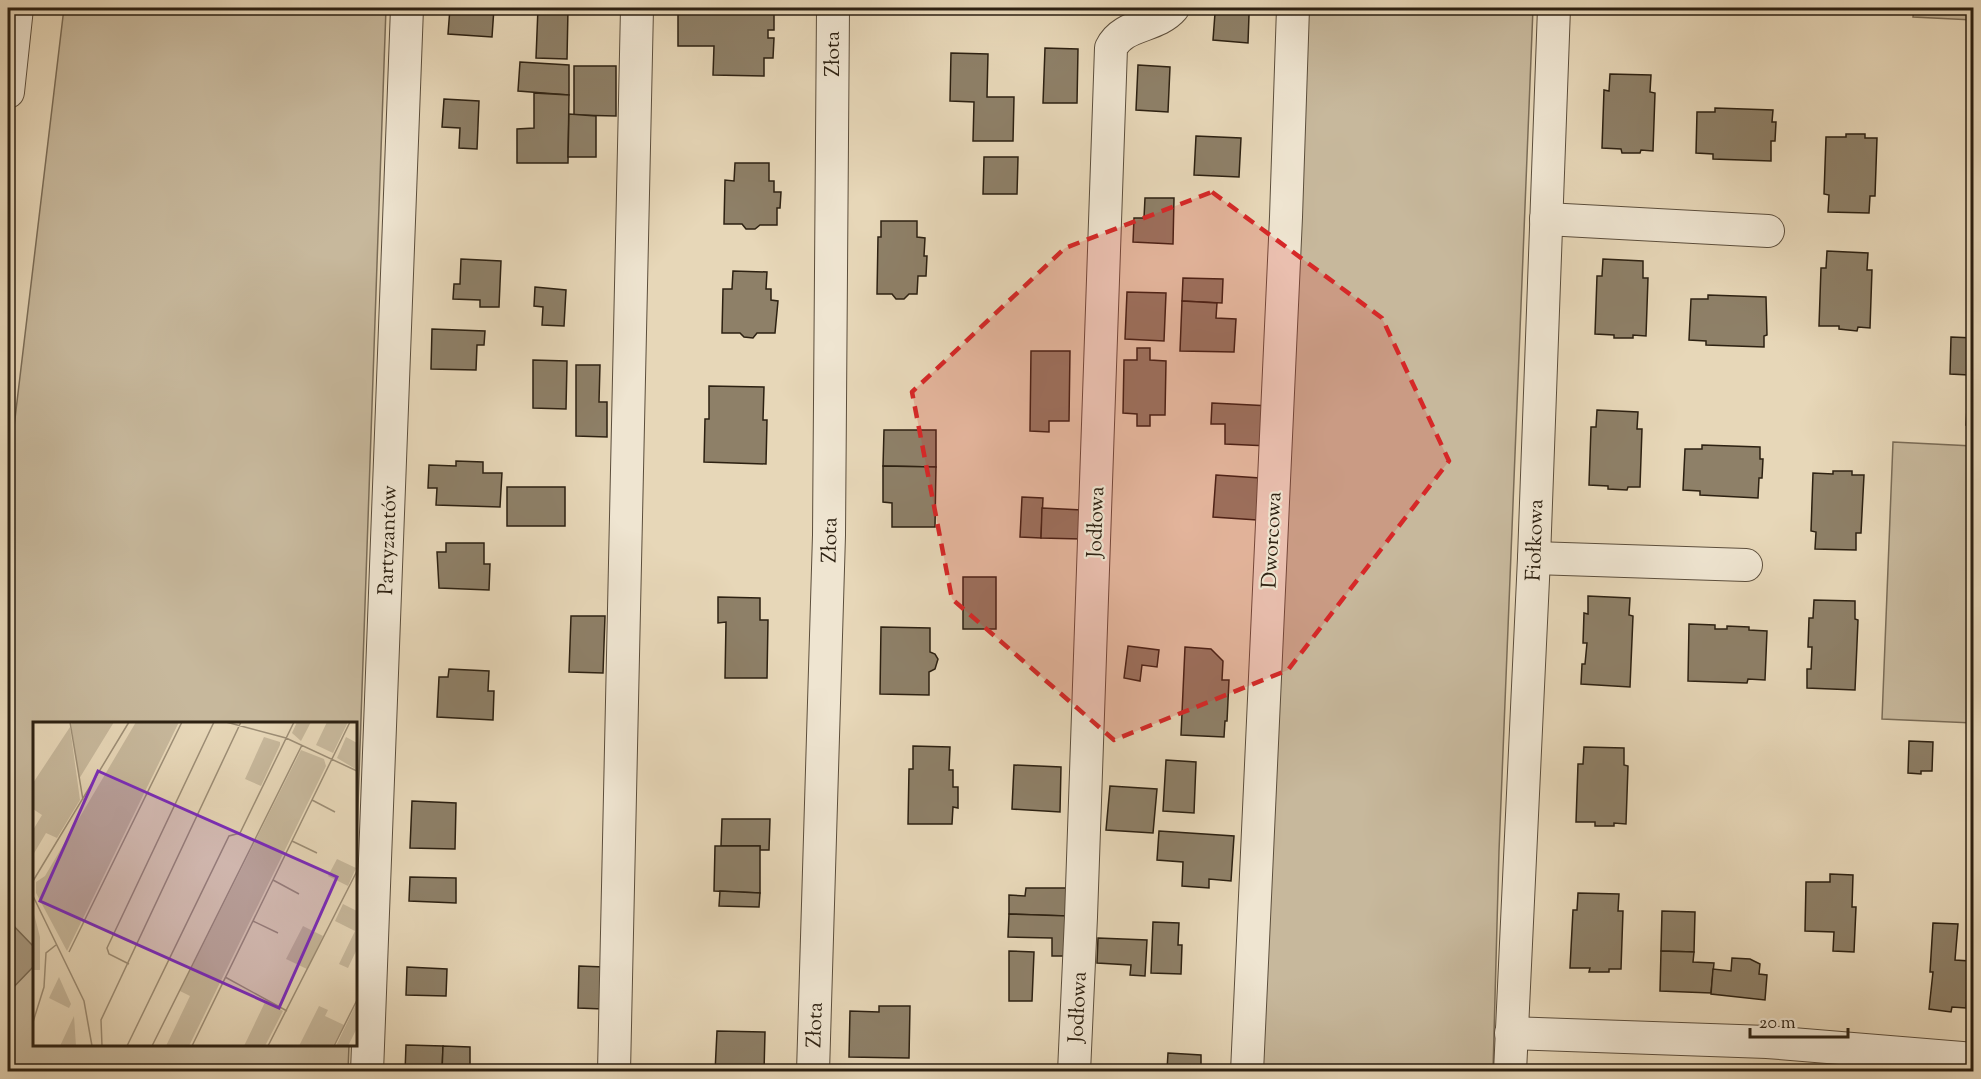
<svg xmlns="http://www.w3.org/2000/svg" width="1981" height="1079" font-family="'Sorts Mill Goudy',serif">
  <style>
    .green { fill: #c7b89c; stroke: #7a6c57; stroke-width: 1.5 }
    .water { fill: #a89980; stroke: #776954; stroke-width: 1.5 }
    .building { fill: #8e8068; stroke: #2d2112; stroke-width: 1.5 }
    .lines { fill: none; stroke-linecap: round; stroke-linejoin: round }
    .minor-casing { stroke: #5c4e3c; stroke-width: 34 }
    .minor { stroke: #efe5d1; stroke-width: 32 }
    .marked { fill: #d62828; fill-opacity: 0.2; stroke: #d62828; stroke-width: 4.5; stroke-dasharray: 12 8; stroke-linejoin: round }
    .labels { text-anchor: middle; stroke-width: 4.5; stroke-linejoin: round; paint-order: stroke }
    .street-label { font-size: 21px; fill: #2d2112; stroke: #efe5d1 }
    .inset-road { fill: none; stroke: #9d8e76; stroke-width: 1.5 }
    .view { fill: #7b2cbf; fill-opacity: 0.15; stroke: #7b2cbf; stroke-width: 3 }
    .inset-edge { fill: none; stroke: #2d2112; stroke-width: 3 }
  </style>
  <rect width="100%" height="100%" fill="#e7d7b8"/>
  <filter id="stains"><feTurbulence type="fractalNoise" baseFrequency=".00333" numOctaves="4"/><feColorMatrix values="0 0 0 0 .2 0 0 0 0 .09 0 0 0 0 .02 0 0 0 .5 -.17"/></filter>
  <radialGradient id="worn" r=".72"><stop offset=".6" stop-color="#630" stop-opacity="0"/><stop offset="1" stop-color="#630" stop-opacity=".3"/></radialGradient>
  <g class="green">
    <polygon points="64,8 386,8 356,861 356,724 34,724 34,1044 349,1045 348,1071 8,1072 8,477"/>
    <polygon points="1303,8 1533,8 1499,851 1493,1071 1253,1072"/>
    <polygon points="1914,8 1973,8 1973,20 1913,17"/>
    <polygon points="1893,442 1973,446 1973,723 1882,719"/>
  </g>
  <polygon class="water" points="8,920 34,947 34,966 8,993"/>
  <g class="building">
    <polygon points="450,8 494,8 492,37 448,34"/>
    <polygon points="538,8 568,9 567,59 536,58"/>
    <polygon points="678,8 774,8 774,30 768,30 768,38 774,38 773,58 764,58 764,76 713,75 714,46 678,46"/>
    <polygon points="1208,8 1255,8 1255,11 1249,15 1248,43 1213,40 1215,13"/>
    <polygon points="1719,8 1776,8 1776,11"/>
    <polygon points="1045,48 1078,49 1077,103 1043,103"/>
    <polygon points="951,53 988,54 987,97 1014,97 1013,141 973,141 974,102 950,101"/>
    <polygon points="520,62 569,65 569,95 518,91"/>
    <polygon points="1138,65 1170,67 1168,112 1136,110"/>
    <polygon points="574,66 616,66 616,116 574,115"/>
    <polygon points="1610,74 1651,75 1650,92 1655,93 1653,151 1641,150 1640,153 1622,153 1621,149 1602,148 1604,90 1609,91"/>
    <polygon points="534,93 569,95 568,163 517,163 517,129 534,128"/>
    <polygon points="444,99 479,101 477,149 459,148 460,128 442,127"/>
    <polygon points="1715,108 1773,110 1772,122 1776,122 1775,141 1771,141 1771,161 1713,159 1713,154 1696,153 1697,112 1715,112"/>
    <polygon points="569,114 596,116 596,157 568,157"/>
    <polygon points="1846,134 1865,134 1865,138 1877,138 1875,196 1870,196 1869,213 1828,212 1829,195 1824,194 1826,137 1846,137"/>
    <polygon points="1196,136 1241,138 1239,177 1194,175"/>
    <polygon points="984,157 1018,157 1017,194 983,194"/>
    <polygon points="735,163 769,163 769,181 774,181 774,192 781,192 780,208 777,208 777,225 760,225 755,229 746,229 742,224 724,224 725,180 734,181"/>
    <polygon points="1145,198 1174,198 1173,244 1133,242 1134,218 1144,218"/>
    <polygon points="881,221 917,221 917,237 925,238 924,256 927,256 926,276 918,276 917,294 909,294 904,299 896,299 892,294 877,294 878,237 881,237"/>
    <polygon points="1827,251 1868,253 1867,270 1872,270 1870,328 1858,327 1857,331 1839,329 1839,326 1819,326 1821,268 1826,268"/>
    <polygon points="461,259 501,261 499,307 480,307 480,300 453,299 454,284 460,284"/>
    <polygon points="1603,259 1643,261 1643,278 1648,278 1646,336 1633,335 1633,338 1614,338 1614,335 1595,334 1597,276 1602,276"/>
    <polygon points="733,271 767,272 766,289 771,289 771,300 778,301 775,333 757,333 753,338 744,337 740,333 722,333 723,289 732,289"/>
    <polygon points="1183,278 1223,279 1222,303 1182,301"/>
    <polygon points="535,287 566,290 564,326 542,325 543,307 534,306"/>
    <polygon points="1127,292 1166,293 1164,341 1125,339"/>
    <polygon points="1708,295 1766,297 1767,335 1764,336 1764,347 1706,345 1706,341 1689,340 1691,299 1708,299"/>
    <polygon points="1182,301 1217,303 1216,318 1236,319 1234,352 1180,351"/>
    <polygon points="432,329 485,331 484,345 477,345 476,370 431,369"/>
    <polygon points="1951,337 1974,338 1974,425 1966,425 1969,375 1950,374"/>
    <polygon points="1137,348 1150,348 1150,360 1166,361 1165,415 1150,415 1150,426 1137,426 1137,414 1123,413 1124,360 1137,360"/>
    <polygon points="1031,351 1070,351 1069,421 1049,421 1049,432 1030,431"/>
    <polygon points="533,360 567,361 566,409 533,408"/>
    <polygon points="576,365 600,365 599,402 607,402 607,437 576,436"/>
    <polygon points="709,386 764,387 763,420 767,420 766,464 704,462 705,419 709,419"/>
    <polygon points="1212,403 1271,406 1269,446 1225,444 1225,424 1211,424"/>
    <polygon points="1597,410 1638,412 1637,429 1642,429 1640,487 1628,487 1627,490 1608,489 1608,486 1589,485 1591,427 1596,427"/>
    <polygon points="884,430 936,430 936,467 883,466"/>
    <polygon points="1702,445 1760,447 1760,459 1763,459 1762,478 1759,478 1758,498 1700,495 1700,491 1683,490 1685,449 1702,449"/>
    <polygon points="456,461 483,462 483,473 502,473 500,507 436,505 437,488 428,488 429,465 456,466"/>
    <polygon points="883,466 936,467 935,527 892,527 892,503 883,502"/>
    <polygon points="1833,471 1852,471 1852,475 1864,475 1861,533 1856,533 1856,550 1815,549 1816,532 1811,531 1813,473 1833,474"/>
    <polygon points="1216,475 1260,478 1257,520 1213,517"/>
    <rect x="507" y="487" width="58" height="39"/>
    <polygon points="1022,497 1043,498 1041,538 1020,537"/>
    <polygon points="1042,508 1082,510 1081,539 1041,538"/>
    <polygon points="446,543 484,543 484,564 490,564 489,590 439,588 437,552 446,552"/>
    <rect x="963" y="577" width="33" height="52"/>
    <polygon points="1588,596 1630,598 1629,615 1633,616 1630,687 1581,684 1582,664 1585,664 1587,643 1583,643 1584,613 1588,614"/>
    <polygon points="718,597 760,598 760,620 768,620 767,678 725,678 726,622 718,623"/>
    <polygon points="1814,600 1855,601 1855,619 1858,620 1855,690 1807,688 1807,669 1811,669 1812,647 1808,647 1809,618 1813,618"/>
    <polygon points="571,616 605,616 603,673 569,672"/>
    <polygon points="1689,624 1715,625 1715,629 1727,629 1727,626 1749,627 1749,630 1767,631 1765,680 1748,679 1747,683 1688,681"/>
    <polygon points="881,627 930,628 930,652 935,654 938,659 935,669 929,672 929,695 880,694"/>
    <polygon points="1128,646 1159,650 1157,667 1142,665 1140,681 1124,678"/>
    <polygon points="1185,647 1211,649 1223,661 1222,680 1229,680 1227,721 1225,721 1224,737 1181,735"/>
    <polygon points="449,669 489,671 488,691 494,691 493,720 437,717 439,677 448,677"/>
    <polygon points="1909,741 1933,742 1932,771 1921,771 1921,774 1908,773"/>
    <polygon points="913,746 950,747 949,770 953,770 953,787 958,787 958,808 953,807 952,824 908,824 909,769 913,769"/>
    <polygon points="1584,747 1624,748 1624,765 1628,766 1626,824 1614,823 1614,826 1595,826 1595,822 1576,822 1578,764 1583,764"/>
    <polygon points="1166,760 1196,762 1194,813 1163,811"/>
    <polygon points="1014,765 1061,767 1060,812 1012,809"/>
    <polygon points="1110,786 1157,789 1153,833 1106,830"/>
    <polygon points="412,801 456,803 455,849 410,848"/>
    <polygon points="722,819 770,819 769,850 760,850 760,846 721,846"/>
    <polygon points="1159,831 1234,836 1231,881 1209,879 1209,888 1182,886 1183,862 1157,860"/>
    <polygon points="715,846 760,846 760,893 714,891"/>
    <polygon points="1830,874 1853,875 1852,907 1856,907 1854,952 1833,951 1834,932 1805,931 1806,882 1830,882"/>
    <polygon points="410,877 456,878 456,903 409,901"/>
    <polygon points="1026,888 1067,888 1066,916 1009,914 1009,895 1025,896"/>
    <polygon points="720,891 760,893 759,907 719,906"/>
    <polygon points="1578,893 1619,894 1618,911 1623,911 1621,969 1609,969 1609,972 1589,972 1590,968 1570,968 1573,910 1577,910"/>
    <polygon points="1662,911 1695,912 1694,952 1661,951"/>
    <polygon points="1009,914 1069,916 1068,956 1052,956 1052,938 1008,937"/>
    <polygon points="1153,922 1179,923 1178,945 1182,945 1181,974 1151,973"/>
    <polygon points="1933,923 1958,924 1955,960 1970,961 1966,1008 1952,1007 1951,1012 1929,1009 1933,972 1930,972"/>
    <polygon points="1098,938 1147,940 1145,976 1130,975 1131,965 1097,963"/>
    <polygon points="1009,951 1034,952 1032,1001 1009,1001"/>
    <polygon points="1661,951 1694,952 1693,962 1714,963 1711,993 1660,991"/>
    <polygon points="1732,958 1750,959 1760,964 1759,974 1767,975 1765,1000 1711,994 1713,969 1731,971"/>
    <polygon points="579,966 604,967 603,1009 578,1008"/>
    <polygon points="407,967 447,969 446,996 406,995"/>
    <polygon points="879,1006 910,1006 909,1058 849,1057 850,1011 879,1012"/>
    <polygon points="717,1031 765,1032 764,1072 715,1072"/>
    <polygon points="406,1045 443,1046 442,1072 405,1072"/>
    <polygon points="443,1046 470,1047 470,1072 442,1072"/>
    <polygon points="1168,1053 1201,1055 1201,1072 1164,1072 1167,1070"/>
  </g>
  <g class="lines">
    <defs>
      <g id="minor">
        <polyline points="8,92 17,8"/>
        <polyline points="1546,219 1768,231"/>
        <polyline points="1534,558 1746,565"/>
        <polyline points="1511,1033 1767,1042 1974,1059"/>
        <polyline points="367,1072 407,8"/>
        <polyline points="614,1072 637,8"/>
        <polyline points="813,1072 829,535 833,8"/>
        <path d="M1074,1072L1081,917L1111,48C1123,23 1156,28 1173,8"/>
        <polyline points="1247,1072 1286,217 1293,8"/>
        <polyline points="1510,1072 1534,558 1554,8"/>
      </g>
    </defs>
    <use href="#minor" class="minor-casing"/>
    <use href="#minor" class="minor"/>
  </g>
  <path class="marked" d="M1212,192L1382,318L1449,461L1288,670L1114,740L952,599L912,392L1065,248Z"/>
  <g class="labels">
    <g class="street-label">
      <text transform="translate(832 54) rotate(-90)" y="7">Złota</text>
      <text transform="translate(1095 522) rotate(-88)" y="7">Jodłowa</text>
      <text transform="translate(387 540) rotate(-88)" y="7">Partyzantów</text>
      <text transform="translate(829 540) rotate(-89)" y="7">Złota</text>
      <text transform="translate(1271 540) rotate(-87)" y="7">Dworcowa</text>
      <text transform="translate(1534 540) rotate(-88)" y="7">Fiołkowa</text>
      <text transform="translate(1077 1007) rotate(-87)" y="7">Jodłowa</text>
      <text transform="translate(814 1025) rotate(-88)" y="7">Złota</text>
    </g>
  </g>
  <g transform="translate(33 722)">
    <rect width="324" height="324" fill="#e7d7b8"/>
    <path d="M40,0H81L46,57L38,2ZM103,0H146L34,229L3,171V160L12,154ZM264,0H278L268,19L259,11ZM294,0H315L300,31L283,23ZM37,5L47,78L24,116L13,111L0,133V108L9,93L0,87V61ZM231,15L247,20V23L228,64L212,57ZM313,15L324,21V48L304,36ZM268,28L291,37L293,44L156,324H133L157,274L147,269ZM304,137L323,146L315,164L295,154ZM310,182L324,189V227L315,246L306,242L322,209L302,199ZM0,188L7,215V248H0ZM270,204L290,214L274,247L253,237ZM26,255L38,282L36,286L16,276ZM233,278L250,289L232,324H211ZM324,280V306L315,324H303ZM286,284L295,288L292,294L311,303L300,324H266ZM41,294L43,324H27Z" fill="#c7b89c"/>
    <path class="inset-road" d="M37,0L50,78M193,0L253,16L324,49M279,78L302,90M259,119L284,131M240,158L266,172M0,159L96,0M0,174L51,279L59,324M220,199L245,211M36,230L149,0M96,242L76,232L74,226L181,0M192,255L254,289M0,300L11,265L13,231L23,223M69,324L68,298L208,0M94,324L196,114L207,111L261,0M119,324L269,23M159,324L317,0M235,324L324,149M301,324L324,278"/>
    <path class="view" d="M65,49L304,155L246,286L7,179Z"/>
    <rect width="324" height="324" class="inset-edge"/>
  </g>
  <rect width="1981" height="1079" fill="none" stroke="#e7d7b8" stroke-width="30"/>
  <rect x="9" y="9" width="1963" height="1061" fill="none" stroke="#2d2112" stroke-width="3"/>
  <rect x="15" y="15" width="1951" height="1049" fill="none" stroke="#2d2112" stroke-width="1.5"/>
  <path d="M1750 1028v9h98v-9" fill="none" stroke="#2d2112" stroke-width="3"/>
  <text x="1759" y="1028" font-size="18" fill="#2d2112" stroke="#efe5d1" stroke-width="4.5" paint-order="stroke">20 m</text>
  <rect width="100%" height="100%" filter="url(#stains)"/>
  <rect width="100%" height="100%" fill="url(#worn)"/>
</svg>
